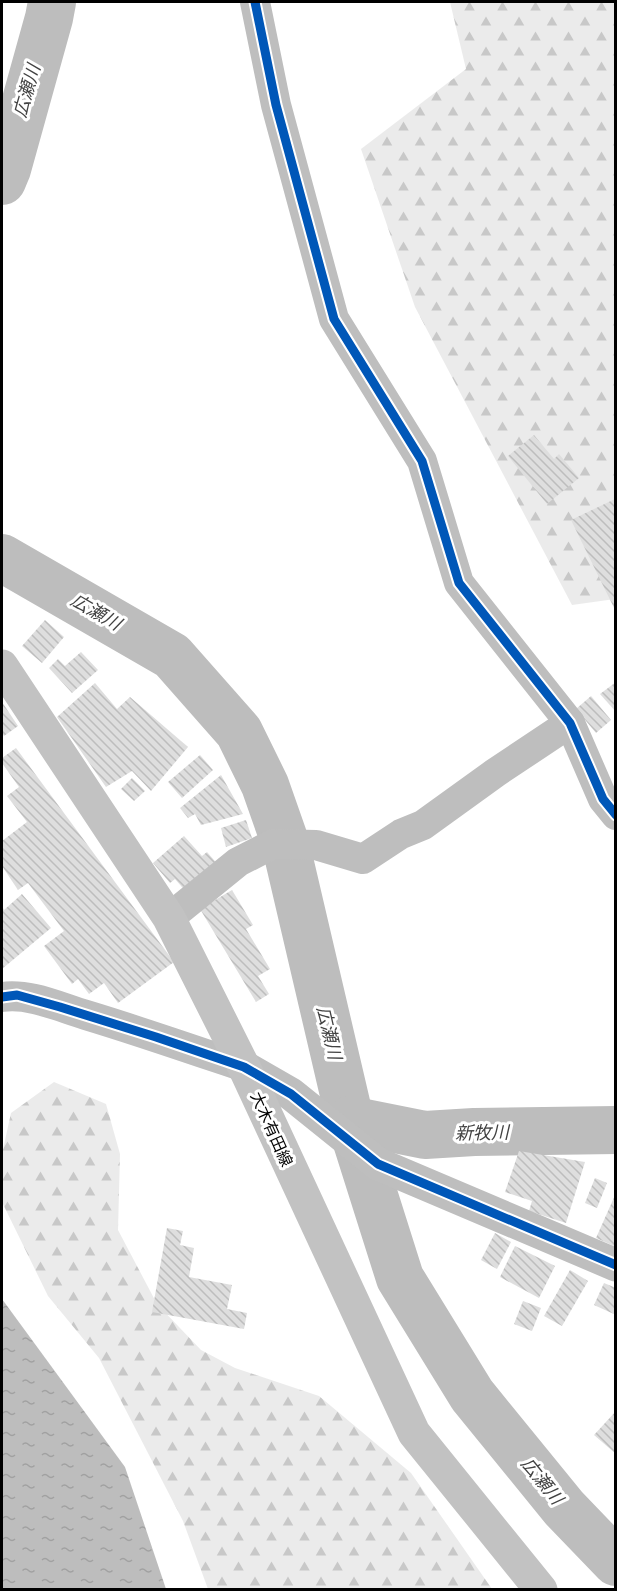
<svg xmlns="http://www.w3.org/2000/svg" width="617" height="1591" font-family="Signika,'Noto Sans JP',sans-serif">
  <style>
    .forest { fill: url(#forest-firs) }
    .water { fill: url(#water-ripples) }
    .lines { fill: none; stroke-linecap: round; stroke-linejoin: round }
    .river { stroke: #bdbdbd; stroke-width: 48 }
    .building { fill: url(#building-back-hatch) }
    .minor { stroke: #bebebe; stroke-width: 30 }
    .tertiary { stroke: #bebebe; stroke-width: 33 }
    .secondary { stroke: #c2c2c2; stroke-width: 33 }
    .cycleway-casing { stroke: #fff; stroke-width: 13 }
    .cycleway { stroke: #0057b8; stroke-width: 9 }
    .labels { text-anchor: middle; stroke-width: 6; stroke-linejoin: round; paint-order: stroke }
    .street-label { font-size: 16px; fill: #000; stroke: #fff }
    .water-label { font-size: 18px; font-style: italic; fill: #424242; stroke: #fff }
  </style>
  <defs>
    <pattern id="forest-firs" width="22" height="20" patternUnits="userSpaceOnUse" patternTransform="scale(1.5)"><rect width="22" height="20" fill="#ebebeb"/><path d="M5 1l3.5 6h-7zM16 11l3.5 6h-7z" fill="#c8c8c8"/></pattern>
    <pattern id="water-ripples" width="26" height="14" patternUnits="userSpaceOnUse" patternTransform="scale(1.5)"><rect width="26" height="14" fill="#bdbdbd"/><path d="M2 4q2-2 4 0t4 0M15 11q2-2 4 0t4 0" fill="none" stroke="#a1a1a1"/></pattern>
    <pattern id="building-back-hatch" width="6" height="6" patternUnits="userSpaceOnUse" patternTransform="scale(1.5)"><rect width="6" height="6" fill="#dedede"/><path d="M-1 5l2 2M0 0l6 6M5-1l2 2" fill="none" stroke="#bdbdbd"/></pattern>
  </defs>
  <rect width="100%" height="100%" fill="#fff"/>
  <g class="forest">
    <polygon points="450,2 615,2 615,599 572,605 415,307 361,149 466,69"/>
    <polygon points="54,1082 106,1104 120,1154 118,1230 157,1304 201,1350 235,1368 319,1396 411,1473 492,1589 208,1589 183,1521 99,1358 48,1296 2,1202 2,1154 11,1113"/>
  </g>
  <polygon class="water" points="2,1299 125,1467 166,1589 2,1589"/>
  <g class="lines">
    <g class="river">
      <polyline points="2,181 7,169 49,18 52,2"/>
      <polyline points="2,558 172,656 239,732 265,785 285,842 350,1120 400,1278 472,1395 564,1508 616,1562"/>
      <polyline points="350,1120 425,1135 474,1132 616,1130"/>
    </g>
  </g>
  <g class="building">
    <polygon points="534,435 554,459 559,454 579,478 547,504 508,456"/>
    <polygon points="615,499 616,501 616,612 571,520"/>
    <polygon points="45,620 64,637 42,663 22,646"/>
    <polygon points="81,652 98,670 72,693 49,668 58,659 65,666"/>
    <polygon points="616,682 616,712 600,694"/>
    <polygon points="95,683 117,709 130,697 188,747 151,791 132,771 106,787 57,717"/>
    <polygon points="591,696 611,720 596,733 576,709"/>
    <polygon points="2,702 18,726 4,736 2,733"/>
    <polygon points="16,748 174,962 118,1003 104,983 89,994 78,979 72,984 44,946 64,931 28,883 18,890 2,866 2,841 27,822 7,796 19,787 2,763 2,758"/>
    <polygon points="200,755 213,770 182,798 168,782"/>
    <polygon points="221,775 243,814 201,825 195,814 188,818 180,808"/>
    <polygon points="132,778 145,791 134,801 121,789"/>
    <polygon points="246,820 252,838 226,847 221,828"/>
    <polygon points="184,836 202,856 207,852 220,867 188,894 175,879 170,883 153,863"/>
    <polygon points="232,890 253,925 246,929 270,969 258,976 269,994 256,1002 200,909"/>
    <polygon points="22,894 51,928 2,969 2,906 4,910"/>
    <polygon points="519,1151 585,1162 566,1223 529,1211 532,1201 505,1192"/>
    <polygon points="595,1178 607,1183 597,1208 585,1203"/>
    <polygon points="616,1193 616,1247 596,1238"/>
    <polygon points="167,1228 183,1231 180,1245 194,1248 189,1277 232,1285 227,1309 247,1313 244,1329 152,1312"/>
    <polygon points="495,1233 511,1242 497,1269 481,1260"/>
    <polygon points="515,1246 555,1266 539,1298 500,1277"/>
    <polygon points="570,1270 588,1281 562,1326 544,1316"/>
    <polygon points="604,1283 616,1288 616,1315 594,1305"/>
    <polygon points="523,1301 541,1308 532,1331 514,1324"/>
    <polygon points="616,1411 616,1454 594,1435"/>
  </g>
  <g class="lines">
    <g class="minor">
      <polyline points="255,2 276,105 334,319 422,461 459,583 570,723 603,799 616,815"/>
      <polyline points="169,918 238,862 273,844 316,845 363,859 401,834 423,825 495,773 570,723"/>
      <path d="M2,997C30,993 59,1007 86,1015C139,1031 191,1049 244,1067"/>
    </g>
    <polyline class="tertiary" points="244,1067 291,1094 378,1164 616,1265"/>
    <polyline class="secondary" points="2,666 169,918 244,1067 414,1433 541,1590"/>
    <defs>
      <g id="cycleway">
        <polyline points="255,2 276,105 334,319 422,461 459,583 570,723 603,799 616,815"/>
        <polyline points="2,997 17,995 60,1007 156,1037 244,1067 291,1094 378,1164 616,1265"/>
      </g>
    </defs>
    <use href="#cycleway" class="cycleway-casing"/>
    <use href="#cycleway" class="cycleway"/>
  </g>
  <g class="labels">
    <g class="street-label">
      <text transform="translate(272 1129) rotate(66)" y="6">大木有田線</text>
    </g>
    <g class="water-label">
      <text transform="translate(27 91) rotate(-74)" y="6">広瀬川</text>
      <text transform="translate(96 612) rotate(30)" y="6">広瀬川</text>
      <text transform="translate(329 1033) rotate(77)" y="6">広瀬川</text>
      <text transform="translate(482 1133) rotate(-1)" y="6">新牧川</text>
      <text transform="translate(542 1481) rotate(51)" y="6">広瀬川</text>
    </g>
  </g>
  <rect width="617" height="1591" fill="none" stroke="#000000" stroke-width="6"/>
</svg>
